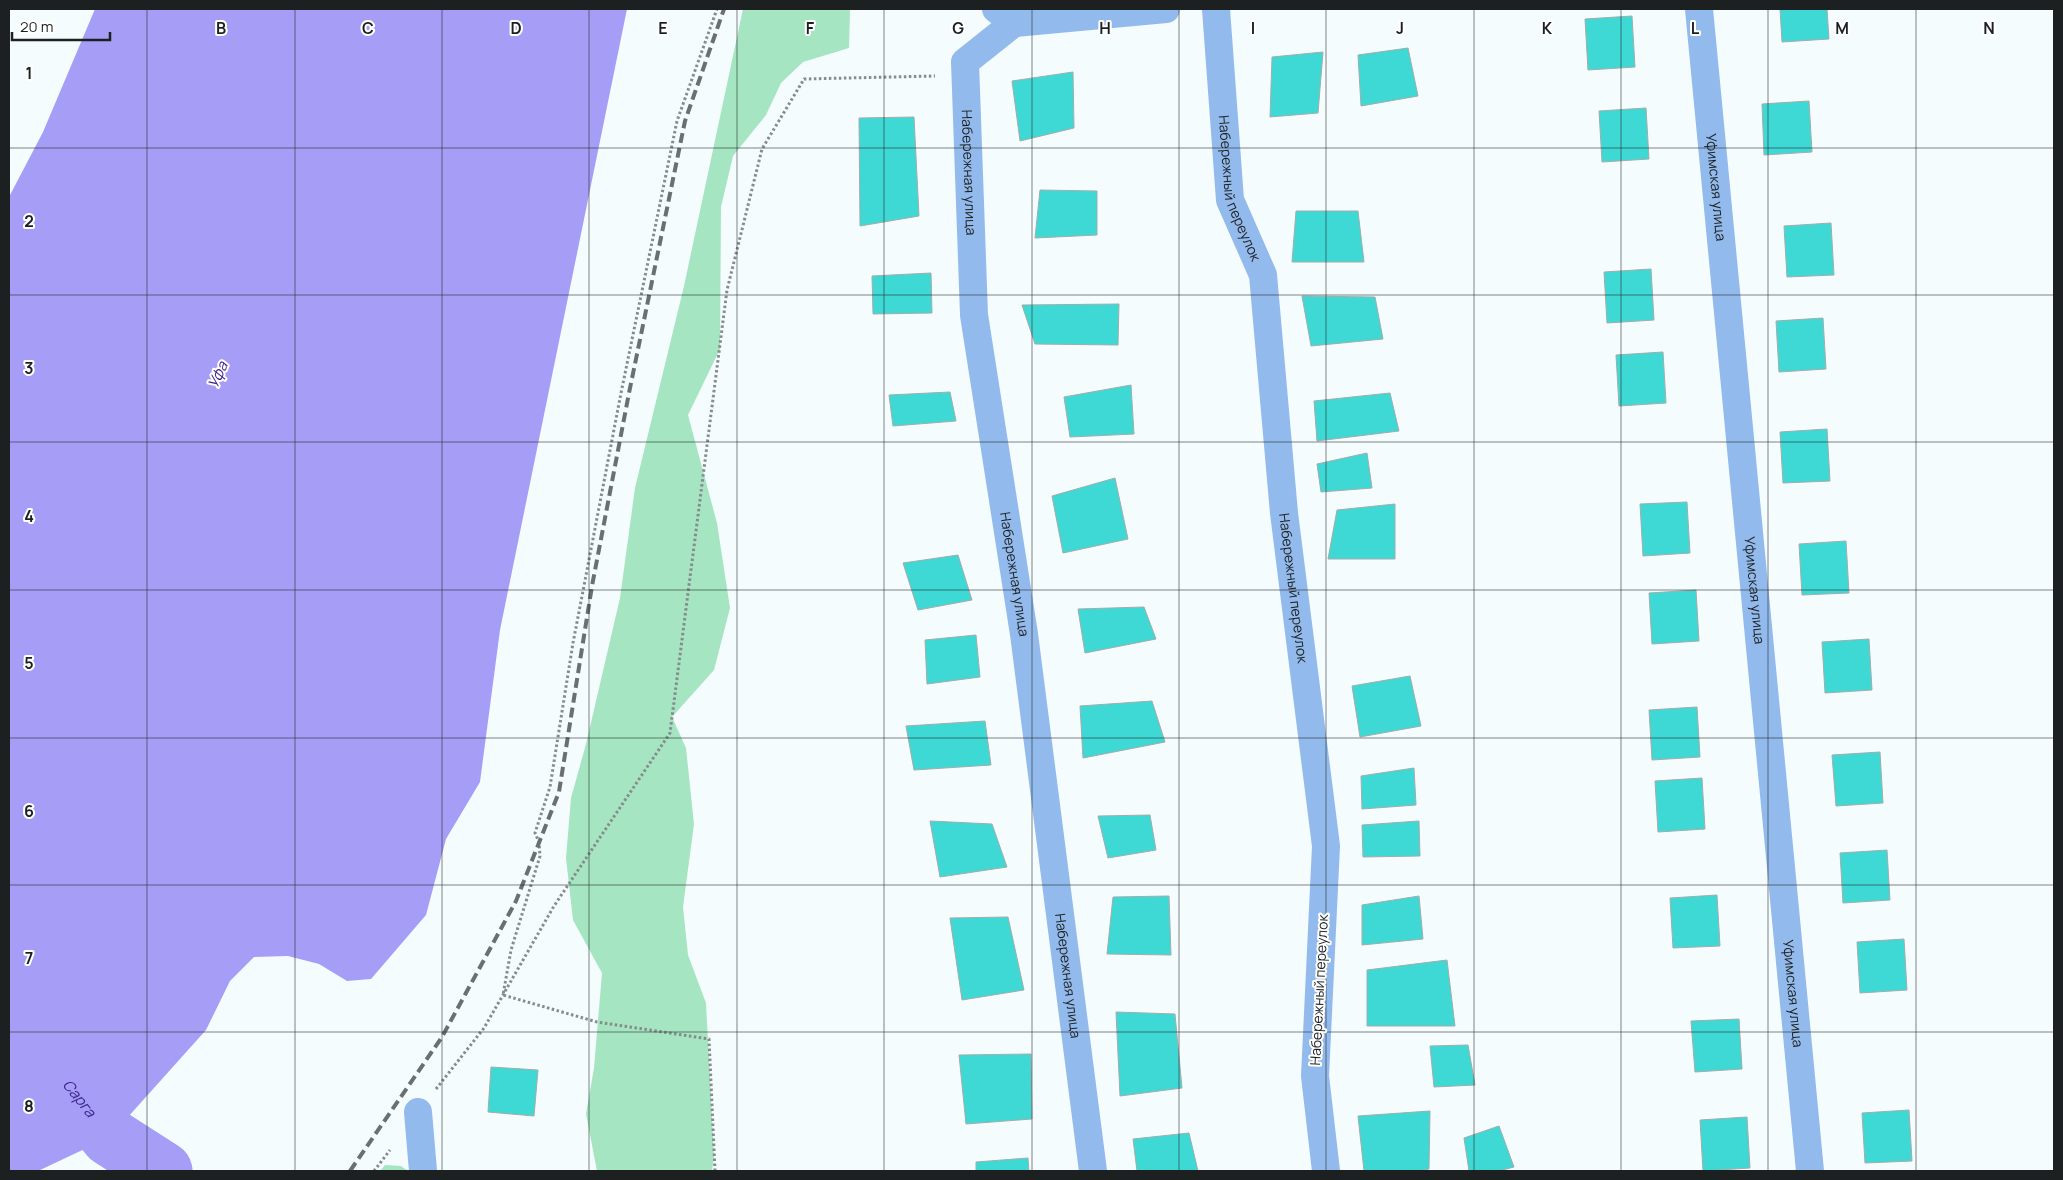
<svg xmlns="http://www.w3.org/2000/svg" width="2063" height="1180" font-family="Manrope,sans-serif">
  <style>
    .green { fill: #a5e5c1 }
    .water { fill: #a69ef6 }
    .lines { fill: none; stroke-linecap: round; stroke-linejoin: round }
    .river { stroke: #a69ef6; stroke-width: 59 }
    .building { fill: #3ed9d4; stroke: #a3acab }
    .path { stroke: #868b8c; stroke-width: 3; stroke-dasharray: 2.5 2.5; stroke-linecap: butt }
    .street { stroke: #93baec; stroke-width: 28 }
    .rail { stroke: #6b6f71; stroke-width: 4; stroke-dasharray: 10 5; stroke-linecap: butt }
    .grid { fill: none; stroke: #1d2021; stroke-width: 1; stroke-opacity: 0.55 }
    .labels { text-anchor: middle; stroke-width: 4; stroke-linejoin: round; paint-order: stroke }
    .street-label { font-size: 14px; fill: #1d2021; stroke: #fff }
    .water-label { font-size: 15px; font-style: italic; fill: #3e268a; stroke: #fff }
    .grid-label { font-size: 16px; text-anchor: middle; font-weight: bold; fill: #1d2021; stroke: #fff; stroke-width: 4; stroke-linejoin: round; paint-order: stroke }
  </style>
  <rect width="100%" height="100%" fill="#f5fcfe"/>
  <g class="green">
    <polygon points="743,9 850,9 849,48 803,62 781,83 766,115 733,156 721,207 720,349 688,415 717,523 730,608 714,670 672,717 686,748 694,824 683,907 688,955 706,1003 714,1156 712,1171 597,1171 586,1114 594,1068 602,973 573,920 566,858 571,798 586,744 620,598 635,488 684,286"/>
    <polygon points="385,1165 401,1166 408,1171 380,1171"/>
  </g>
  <polygon class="water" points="95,9 627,9 500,630 480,782 446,839 426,915 371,979 347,981 319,964 288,956 254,957 230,981 206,1030 110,1137 38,1171 9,1171 9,197 43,132"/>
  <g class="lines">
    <path class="river" id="s1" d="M9,1011L110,1137L163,1171"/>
  </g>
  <g class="building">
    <polygon points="1780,9 1827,9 1829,39 1782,42"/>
    <polygon points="1632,16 1635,67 1588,70 1585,19"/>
    <polygon points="1408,48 1418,96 1361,106 1358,55"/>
    <polygon points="1323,52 1318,113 1270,117 1272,57"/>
    <polygon points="1073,72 1074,128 1020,141 1012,81"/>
    <polygon points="1809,101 1812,152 1764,155 1762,104"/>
    <polygon points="1646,108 1649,159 1602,162 1599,111"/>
    <polygon points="914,117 919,216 860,226 859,118"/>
    <polygon points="1040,190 1097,191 1097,235 1035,238"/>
    <polygon points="1296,211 1358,211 1364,262 1292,262"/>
    <polygon points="1831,223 1834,275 1787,277 1784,226"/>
    <polygon points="1651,269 1654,320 1607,323 1604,272"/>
    <polygon points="931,273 932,313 873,314 872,276"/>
    <polygon points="1302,296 1375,297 1383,339 1311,346"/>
    <polygon points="1119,304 1118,345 1035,344 1022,305"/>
    <polygon points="1823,318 1826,369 1779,372 1776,321"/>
    <polygon points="1663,352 1666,403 1619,406 1616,355"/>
    <polygon points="1131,385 1134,434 1070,437 1064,397"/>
    <polygon points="950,392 956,421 893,426 889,395"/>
    <polygon points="1390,393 1399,431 1317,441 1314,401"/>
    <polygon points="1827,429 1830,481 1783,483 1780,432"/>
    <polygon points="1367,453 1372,488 1321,492 1317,464"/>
    <polygon points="1115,478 1128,539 1063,553 1052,496"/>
    <polygon points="1687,502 1690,553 1643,556 1640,504"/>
    <polygon points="1395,504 1395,559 1328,559 1337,510"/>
    <polygon points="1846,541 1849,593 1802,595 1799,544"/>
    <polygon points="958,555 972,600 918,610 903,563"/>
    <polygon points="1696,590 1699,641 1652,644 1649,593"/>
    <polygon points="1144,607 1156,639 1085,653 1078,609"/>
    <polygon points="976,635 980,677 927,684 925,640"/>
    <polygon points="1869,639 1872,690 1825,693 1822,642"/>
    <polygon points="1410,676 1421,726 1360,737 1352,686"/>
    <polygon points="1152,701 1165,742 1083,758 1080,706"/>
    <polygon points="1697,707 1700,757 1652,760 1649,710"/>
    <polygon points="985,721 991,765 914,770 906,726"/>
    <polygon points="1880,752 1883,803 1836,806 1832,755"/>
    <polygon points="1414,768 1416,805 1362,809 1361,776"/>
    <polygon points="1702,778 1705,829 1658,832 1655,781"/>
    <polygon points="1150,815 1156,850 1108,858 1098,816"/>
    <polygon points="930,821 992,824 1007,867 940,877"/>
    <polygon points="1419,821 1420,856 1363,857 1362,825"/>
    <polygon points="1887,850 1890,900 1843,903 1840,853"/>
    <polygon points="1717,895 1720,946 1673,948 1670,898"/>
    <polygon points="1169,896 1171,955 1107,954 1113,897"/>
    <polygon points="1419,896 1423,939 1362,945 1362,905"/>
    <polygon points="1008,917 1024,990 962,1000 950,918"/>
    <polygon points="1904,939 1907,990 1860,993 1857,942"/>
    <polygon points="1447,960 1455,1026 1367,1026 1367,970"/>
    <polygon points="1116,1012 1175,1014 1182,1088 1120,1096"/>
    <polygon points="1739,1019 1742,1069 1695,1072 1691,1021"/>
    <polygon points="1468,1045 1475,1085 1434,1087 1430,1046"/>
    <polygon points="1031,1054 1032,1119 966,1124 959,1055"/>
    <polygon points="491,1067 538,1070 534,1116 488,1112"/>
    <polygon points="1909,1110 1912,1161 1865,1163 1862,1113"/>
    <polygon points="1430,1111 1429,1169 1418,1171 1364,1171 1358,1116"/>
    <polygon points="1747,1117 1750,1168 1703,1171 1700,1120"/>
    <polygon points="1499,1126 1514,1167 1499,1171 1469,1171 1464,1138"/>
    <polygon points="1189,1133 1198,1171 1137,1171 1133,1139"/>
    <polygon points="1028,1158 1029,1171 976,1171 976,1162"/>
  </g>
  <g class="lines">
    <g class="path">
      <polyline points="436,1089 484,1028 554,906 670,733 727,290 762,149 804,79 935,76"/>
      <polyline points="374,1171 390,1150"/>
      <polyline points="715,1171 709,1039 597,1022 503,995 511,950 540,856 539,842 535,833 550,787 573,643 621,393 677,121 717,9"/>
    </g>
    <g class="street">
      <path id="s2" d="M996,9L1014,23L965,62L974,315L1024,634L1093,1171"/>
      <path id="s3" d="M1216,9L1230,200L1263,275L1284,513L1326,846L1315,1076L1326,1171"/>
      <path id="s4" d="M1699,9L1810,1171"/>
      <polyline points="1014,23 1166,9"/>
      <polyline points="418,1112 423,1171"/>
    </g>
    <polyline class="rail" points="350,1171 442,1037 516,901 559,792 592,586 629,393 685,121 724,9"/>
  </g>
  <path class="grid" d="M147,9V1171M295,9V1171M442,9V1171M589,9V1171M737,9V1171M884,9V1171M1032,9V1171M1179,9V1171M1326,9V1171M1474,9V1171M1621,9V1171M1768,9V1171M1916,9V1171M9,148H2054M9,295H2054M9,442H2054M9,590H2054M9,738H2054M9,885H2054M9,1032H2054"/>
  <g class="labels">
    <g class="street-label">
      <text dy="5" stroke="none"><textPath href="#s2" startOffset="196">Набережная улица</textPath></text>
      <text dy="5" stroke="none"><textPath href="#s3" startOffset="182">Набережный переулок</textPath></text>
      <text dy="5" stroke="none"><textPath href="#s4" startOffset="179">Уфимская улица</textPath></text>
      <text dy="5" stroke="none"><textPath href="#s2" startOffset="601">Набережная улица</textPath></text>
      <text dy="5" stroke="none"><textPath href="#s3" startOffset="588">Набережный переулок</textPath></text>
      <text dy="5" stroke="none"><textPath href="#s4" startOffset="584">Уфимская улица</textPath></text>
      <text dy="5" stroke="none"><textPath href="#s2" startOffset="1006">Набережная улица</textPath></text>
      <text transform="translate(1319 990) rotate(-87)" y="5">Набережный переулок</text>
      <text dy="5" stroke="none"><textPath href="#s4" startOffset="989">Уфимская улица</textPath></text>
    </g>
    <g class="water-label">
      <text transform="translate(218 375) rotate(-66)" y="5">Уфа</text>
      <text dy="5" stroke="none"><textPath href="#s1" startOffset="112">Сарга</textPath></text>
    </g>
  </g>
  <g class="grid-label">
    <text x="221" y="34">B</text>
    <text x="368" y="34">C</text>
    <text x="516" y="34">D</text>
    <text x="663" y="34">E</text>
    <text x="810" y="34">F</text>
    <text x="958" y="34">G</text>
    <text x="1105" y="34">H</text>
    <text x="1253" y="34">I</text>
    <text x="1400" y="34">J</text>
    <text x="1547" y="34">K</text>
    <text x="1695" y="34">L</text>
    <text x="1842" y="34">M</text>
    <text x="1989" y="34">N</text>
    <text x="29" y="79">1</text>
    <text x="29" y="227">2</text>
    <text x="29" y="374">3</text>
    <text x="29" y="522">4</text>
    <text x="29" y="669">5</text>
    <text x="29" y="817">6</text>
    <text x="29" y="964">7</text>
    <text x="29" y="1112">8</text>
  </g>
  <rect width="2063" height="1180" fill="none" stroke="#1d2021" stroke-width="20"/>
  <path d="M12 32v8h98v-8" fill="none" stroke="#1d2021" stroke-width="2.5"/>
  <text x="20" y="32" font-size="15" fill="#1d2021" stroke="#ffffff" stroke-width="4" paint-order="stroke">20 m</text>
</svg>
